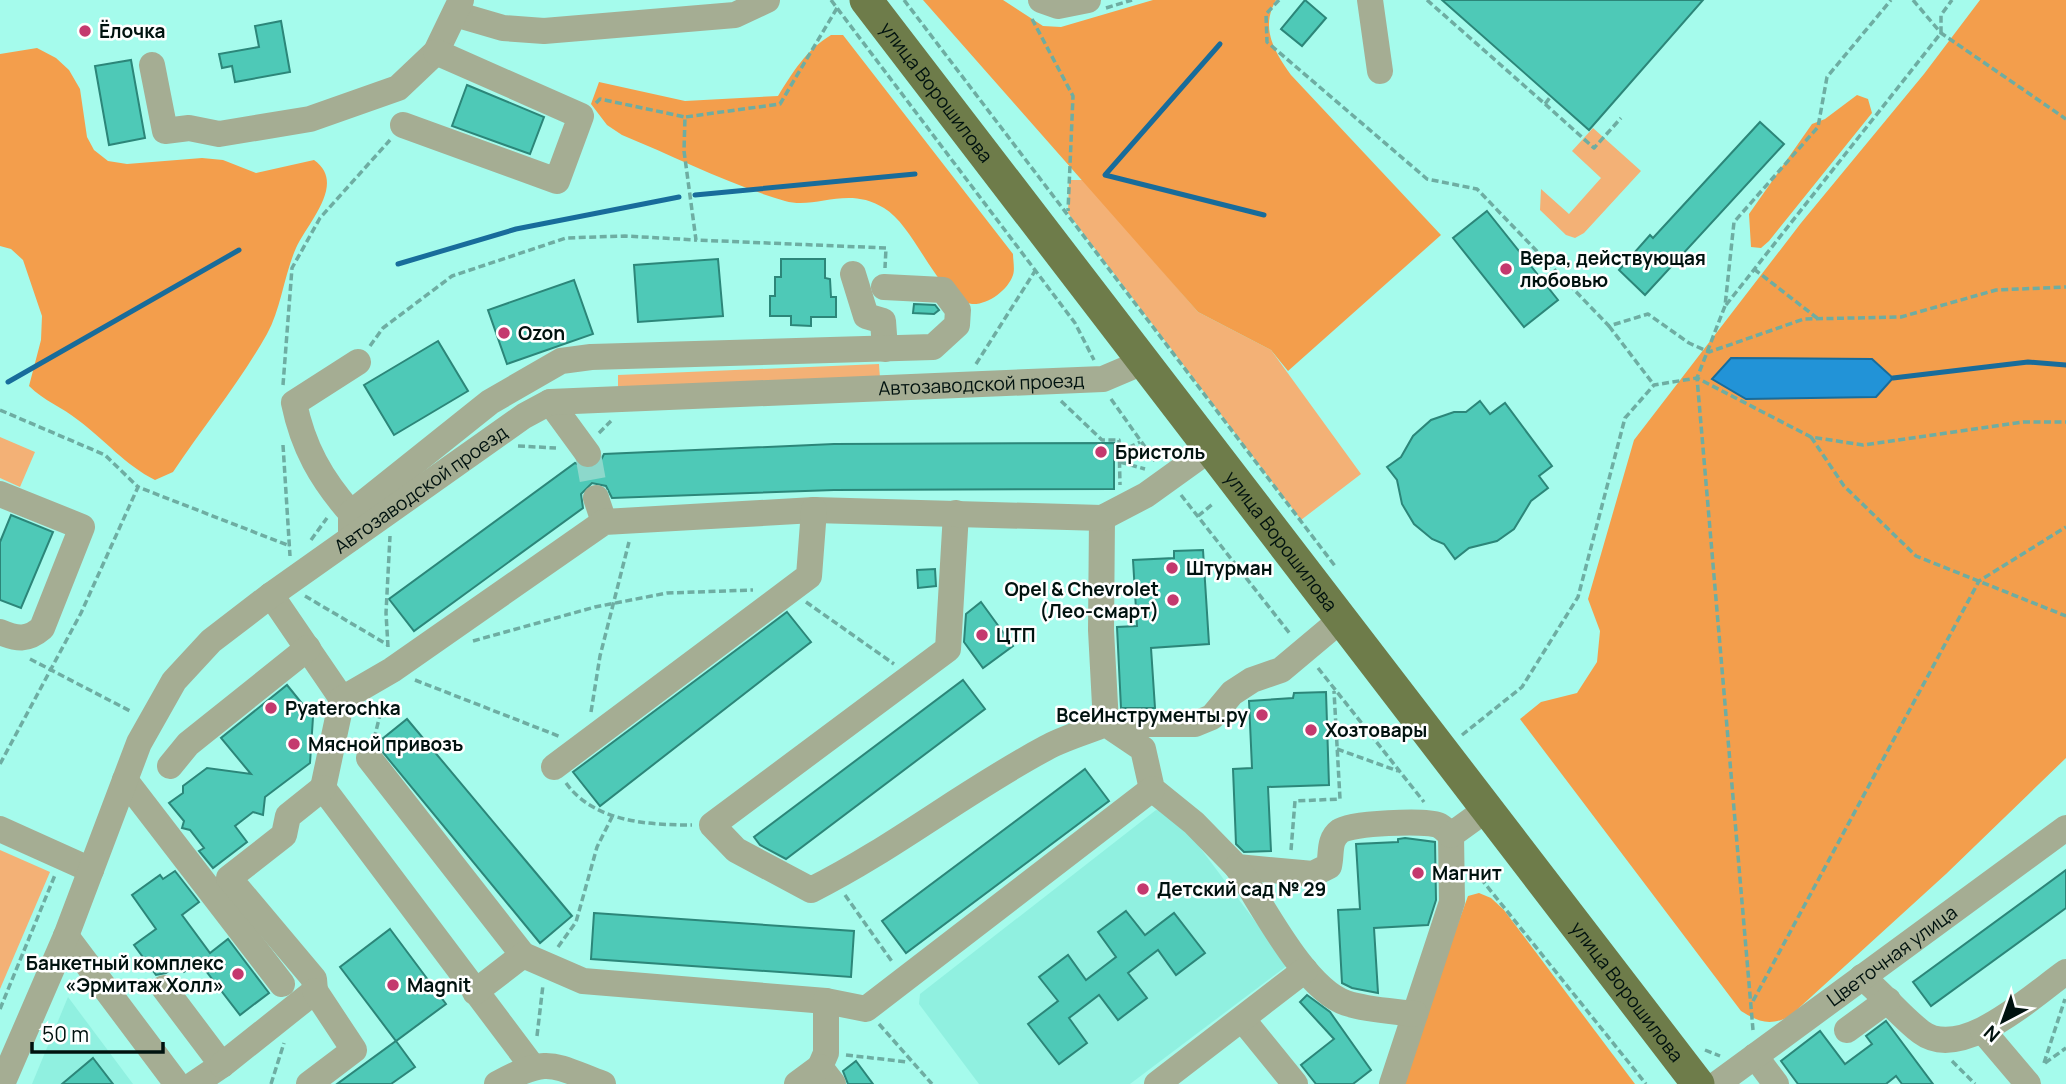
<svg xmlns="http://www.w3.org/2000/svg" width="2066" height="1084" font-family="Manrope,sans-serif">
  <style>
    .built { fill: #90f0e0 }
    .green { fill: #f3b176 }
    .forest { fill: #f39e4c }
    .water { fill: #2293d7; stroke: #186c9b; stroke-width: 2 }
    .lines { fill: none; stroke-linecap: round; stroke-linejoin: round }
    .stream { stroke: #186c9b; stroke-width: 5 }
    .building { fill: #4ec9b7; stroke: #2c8679; stroke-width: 2 }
    .minor-tunnel { stroke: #8cd8cb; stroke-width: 26; stroke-dasharray: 26 13; stroke-linecap: butt }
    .path { stroke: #6eada2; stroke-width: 3.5; stroke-dasharray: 7 3.5; stroke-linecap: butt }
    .minor { stroke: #a5ad93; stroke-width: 26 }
    .major { stroke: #6e7c4a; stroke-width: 33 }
    .poi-dot { fill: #c4396e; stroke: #fff; stroke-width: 2.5 }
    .labels { text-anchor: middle; stroke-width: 5; stroke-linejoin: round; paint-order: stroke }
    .poi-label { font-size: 19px; font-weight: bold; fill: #00120f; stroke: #fff; text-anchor: start }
    .street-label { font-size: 19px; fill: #00120f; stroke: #fff }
  </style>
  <rect width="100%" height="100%" fill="#a5fbec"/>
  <g class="built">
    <polygon points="1156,810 1174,813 1288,965 1130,1084 979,1084 919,1004 920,994"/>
    <polygon points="68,997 133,1084 32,1084"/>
  </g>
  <g class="green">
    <polygon points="1593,128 1641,171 1584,233 1575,238 1566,235 1540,210 1541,189 1569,214 1601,178 1572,151"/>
    <polygon points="1069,180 1084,180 1198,312 1271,350 1361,474 1301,520 1068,213"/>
    <polygon points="879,364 880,379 618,389 618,375"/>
    <polygon points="0,437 35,452 20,487 0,478"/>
    <polygon points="0,850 50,872 0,989"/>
  </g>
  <g class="forest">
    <path d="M923,0H1003L1043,26L1061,27L1153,0H1276C1260,28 1274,51 1291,75L1441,235L1288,371L1271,350L1198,312Z"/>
    <path d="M1980,0H2066V758L1946,874L1789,1017C1769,1026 1759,1022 1741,1011L1520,719L1541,702L1577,693L1597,662L1600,631L1588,599L1634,440L1801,223L1924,74Z"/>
    <path d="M831,35H843L1013,254C1013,260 1015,269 1013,275C1008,290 988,305 972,304C938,300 916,227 884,208C847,185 816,210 785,201C730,185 676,157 622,135L607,125L591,104L599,82L685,101L778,96C793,72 806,50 831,35Z"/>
    <path d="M37,48L56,58L69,70L80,89L87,137L94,150L108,161L127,164L202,158L223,160L256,173L314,160C347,183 308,222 296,248C284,275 281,309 267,334C240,382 204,426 173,472L155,480C125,465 105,440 78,420C62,407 44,401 29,386L41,340L42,316L23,260L11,249L0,246V54Z"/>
    <polygon points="1857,95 1868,99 1872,113 1769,241 1761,248 1751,247 1749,214 1812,124 1825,119"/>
    <polygon points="1479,893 1491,898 1504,910 1635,1084 1400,1084 1468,896"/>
  </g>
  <polygon class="water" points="1731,358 1872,359 1893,378 1876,397 1746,399 1712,379"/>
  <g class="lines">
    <g class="stream">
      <polyline points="1220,44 1105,175 1264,215"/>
      <polyline points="695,195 915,174"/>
      <polyline points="398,264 516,229 679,197"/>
      <polyline points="1893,378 2028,362 2066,365"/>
      <polyline points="8,382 239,250"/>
    </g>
  </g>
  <g class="building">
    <polygon points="1305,0 1326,18 1302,46 1281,29"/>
    <polygon points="1442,0 1703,0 1589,130"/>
    <polygon points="281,21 290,72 235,82 232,66 222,68 219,54 259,47 255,26"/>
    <polygon points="131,60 145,138 109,145 95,66"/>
    <polygon points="467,85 544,117 530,154 452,126"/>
    <polygon points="1760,122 1784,144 1645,295 1619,270 1650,235 1653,238"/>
    <polygon points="1487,211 1558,300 1524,327 1453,238"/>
    <polygon points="718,259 723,316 638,322 634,265"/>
    <polygon points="781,259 825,259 825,278 830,279 831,297 836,297 836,317 811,317 811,326 791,325 791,316 770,316 770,296 775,296 775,277 781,277"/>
    <polygon points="574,280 593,334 507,364 488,310"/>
    <polygon points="914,304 935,305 939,310 934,314 913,313"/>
    <polygon points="438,341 468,391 394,435 364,385"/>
    <polygon points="1480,401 1490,414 1505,403 1552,466 1539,476 1548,488 1531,501 1514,529 1497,541 1469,548 1455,559 1444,544 1432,539 1414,524 1402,504 1397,480 1387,467 1401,457 1413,436 1431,420 1454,412 1466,412"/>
    <polygon points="1114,443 1114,489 834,490 612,498 606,486 592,483 581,494 583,508 414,631 389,599 575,463 590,469 598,466 604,454 834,444"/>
    <polygon points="11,515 53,532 21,608 0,600 0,542"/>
    <polygon points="1203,550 1209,644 1151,648 1155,708 1121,708 1117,627 1137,626 1133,560 1174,558 1174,551"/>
    <polygon points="935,569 936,586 918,588 917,570"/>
    <polygon points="981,602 1013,646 983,668 964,642 966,614"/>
    <polygon points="787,612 811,642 600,806 573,772"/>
    <polygon points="963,680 985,709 786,859 760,845 754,837"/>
    <polygon points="287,685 313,717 310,763 265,797 263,815 253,812 235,826 247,842 213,868 199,851 204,848 190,830 182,828 184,821 169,803 183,793 183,786 207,768 251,774 221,738"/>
    <polygon points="1326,692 1329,785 1268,787 1271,851 1244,852 1236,844 1233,769 1252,768 1249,701 1293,698 1294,693"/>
    <polygon points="407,719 572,916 540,943 376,744"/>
    <polygon points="1085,769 1109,801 906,953 882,921"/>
    <polygon points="1405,838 1435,842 1436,900 1428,925 1374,928 1378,993 1352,988 1342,983 1338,910 1360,909 1356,844 1398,842 1398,839"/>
    <polygon points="2066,870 2066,908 1931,1006 1913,982"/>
    <polygon points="175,871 199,902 182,915 210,953 228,939 269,993 240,1015 199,962 184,972 178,964 166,973 156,975 134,945 156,929 132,895 160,875 163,879"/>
    <polygon points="1126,911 1145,935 1174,913 1205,953 1176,975 1158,950 1128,973 1147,998 1118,1020 1099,995 1069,1018 1087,1043 1059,1064 1028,1024 1058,1001 1039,977 1068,955 1086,980 1116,957 1098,932"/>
    <polygon points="594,913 854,931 851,977 591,959"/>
    <polygon points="390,929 446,1004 396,1041 340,967"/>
    <polygon points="1307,995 1330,1012 1371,1070 1353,1084 1316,1084 1301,1065 1334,1039 1300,1002"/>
    <polygon points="1886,1021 1933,1084 1902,1084 1896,1076 1886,1084 1798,1084 1781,1061 1820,1031 1845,1064 1872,1044 1866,1036"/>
    <polygon points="396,1041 415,1067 391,1084 337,1084"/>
    <polygon points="93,1058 113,1084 62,1084"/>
    <polygon points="856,1061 873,1084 848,1084 843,1071"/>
  </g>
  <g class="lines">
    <polyline class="minor-tunnel" points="588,454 596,498"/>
    <g class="path">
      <polyline points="831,0 1075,323 1094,360"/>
      <polyline points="904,0 1335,566"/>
      <polyline points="1279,0 1266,14 1267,42 1427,179 1477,189 1609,326 1648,314 1689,343 1709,352 1804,319 1901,317 1996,290 2066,287"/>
      <polyline points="1427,0 1545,104 1551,96"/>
      <polyline points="1913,0 1941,33 2066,119"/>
      <polyline points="837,8 780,104 685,117 684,151 696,240 886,248 885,268"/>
      <polyline points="1106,8 1132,0"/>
      <polyline points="1032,19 1073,96 1068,211"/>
      <polyline points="596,103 600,99 685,117"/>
      <polyline points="1545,104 1594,148 1621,118"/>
      <polyline points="1754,269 1817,318"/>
      <polyline points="1726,305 1941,33 1941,15 1952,0"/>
      <polyline points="1609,326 1654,385"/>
      <polyline points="370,346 383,328 452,276 566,238 625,236 696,240"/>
      <polyline points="976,364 1035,271"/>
      <polyline points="283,385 292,268 320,218 390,140"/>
      <polyline points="1111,399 1155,461"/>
      <polyline points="1061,401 1102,440 1119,440 1120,485"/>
      <polyline points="0,410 105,455 138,487"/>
      <polyline points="599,433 611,421"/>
      <polyline points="1811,437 1844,486 1916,556 2066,616"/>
      <polyline points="283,445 290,556"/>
      <polyline points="518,446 556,448"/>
      <polyline points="1119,452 1140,442"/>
      <polyline points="1120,462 1145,469"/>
      <polyline points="1181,495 1291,635"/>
      <polyline points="1198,516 1214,503"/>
      <polyline points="311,540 327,518"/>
      <polyline points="305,596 388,645"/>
      <polyline points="806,602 894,664"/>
      <polyline points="473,641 595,607 667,593 753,590"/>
      <polyline points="388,647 386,613 390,536"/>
      <polyline points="30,659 132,712"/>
      <polyline points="1318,668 1424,802"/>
      <polyline points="415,680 561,737"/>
      <polyline points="591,712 600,656 629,542"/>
      <polyline points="1462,735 1522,687 1578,597 1625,418 1654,385 1697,378 1811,437 1863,445 2023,422 2066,422"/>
      <polyline points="374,739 384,699"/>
      <polyline points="1337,749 1398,771"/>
      <polyline points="0,764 81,613 138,487 290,546"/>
      <path d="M566,783C594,822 648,825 692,825"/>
      <polyline points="1291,850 1295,801 1340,799 1334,691"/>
      <polyline points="1474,870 1646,1084"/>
      <polyline points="845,895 893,963"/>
      <polyline points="558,947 576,922 597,847 612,817"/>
      <polyline points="1753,1001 1979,581 2066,527"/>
      <polyline points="0,1009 55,875"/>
      <polyline points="879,1024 932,1084"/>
      <polyline points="1753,1030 1697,378 1725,306 1734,222 1818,127 1827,77 1891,0"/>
      <polyline points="537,1036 543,985"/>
      <polyline points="1705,1050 1720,1056"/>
      <polyline points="846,1055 908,1062"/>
      <polyline points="1952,1061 1975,1084"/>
      <polyline points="2044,1063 2065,999"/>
      <polyline points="2045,1063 2066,1048"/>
      <polyline points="271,1084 284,1043"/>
    </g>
    <g class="minor">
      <polyline points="1041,0 1058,6 1088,0"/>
      <polyline points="1370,0 1380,71"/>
      <polyline points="455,14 503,28 544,31 735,15 767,0"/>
      <polyline points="152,65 165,131 189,128 219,134 310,119 398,88 436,52 461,0"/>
      <polyline points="403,125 557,181 581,116 436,52"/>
      <polyline points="853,274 866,316 883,321 885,349"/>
      <polyline points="550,402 588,454"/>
      <path d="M0,494L82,527L42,628C27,641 17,639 0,632"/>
      <polyline points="596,498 604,522"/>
      <path d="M351,513C321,479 303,447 294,403L358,362"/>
      <path d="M956,513L948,649L712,825L736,850L811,890C893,849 965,791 1046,748C1064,738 1086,732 1106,724L1143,749L1152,789L1194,823L1237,867L1313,874L1329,866C1332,854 1328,840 1340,831C1350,823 1426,820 1438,825C1443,827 1447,832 1451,835L1452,902L1392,1084"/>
      <polyline points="1102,518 1101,630 1106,724 1195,724 1212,717 1232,693 1252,680 1281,670 1343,618"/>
      <polyline points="351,538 351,513 490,402 561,361 591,357 933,347 957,325 958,310 943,290 884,287"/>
      <polyline points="271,595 342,699 323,788 532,1066"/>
      <polyline points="342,699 392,670 604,522 814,510 1102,518 1146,495 1210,449"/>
      <polyline points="369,758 523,955"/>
      <polyline points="170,766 188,744 308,648"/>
      <polyline points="554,767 809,576 814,510"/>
      <polyline points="125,780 282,984"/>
      <polyline points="0,829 91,870"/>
      <polyline points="1451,835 1487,809"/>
      <path d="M1237,867C1262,904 1304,989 1346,1003C1367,1010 1393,1011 1415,1014"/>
      <polyline points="66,936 177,1084"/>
      <path d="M1862,977C1883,994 1900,1016 1921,1032C1962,1063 2034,994 2066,972"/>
      <polyline points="164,988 222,1065 194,1084"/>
      <polyline points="475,992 523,955 583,981 826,1001 866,1009 1152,789"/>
      <polyline points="826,1001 826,1053 820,1067 833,1084"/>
      <polyline points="1243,1020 1295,1084"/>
      <polyline points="1847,1030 1888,1000"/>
      <polyline points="1983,1031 2028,1084"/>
      <polyline points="1755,1056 1776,1084"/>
      <polyline points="222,1065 315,991 314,979 229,878 284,835 288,816 323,788"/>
      <path id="s1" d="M2,1084L66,936L139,743L174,681L211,641L271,595L524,416L550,402L1103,379L1143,362"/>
      <polyline points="309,1084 354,1050 315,991"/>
      <path d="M497,1084C549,1056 550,1064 603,1084"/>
      <polyline points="797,1084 820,1067"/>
      <polyline points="1157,1084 1305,970"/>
      <path id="s2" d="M1717,1084L2066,828"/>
    </g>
    <path class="major" id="s3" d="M866,0L1698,1084"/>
  </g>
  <g class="poi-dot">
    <circle cx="85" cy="31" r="7"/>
    <circle cx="1506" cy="269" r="7"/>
    <circle cx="504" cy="333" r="7"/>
    <circle cx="1101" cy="452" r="7"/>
    <circle cx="1172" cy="568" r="7"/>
    <circle cx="1173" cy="600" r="7"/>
    <circle cx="982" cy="635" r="7"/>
    <circle cx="271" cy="708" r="7"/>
    <circle cx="1262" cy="715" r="7"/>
    <circle cx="1311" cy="730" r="7"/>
    <circle cx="294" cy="744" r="7"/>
    <circle cx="1418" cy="873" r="7"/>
    <circle cx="1143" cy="889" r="7"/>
    <circle cx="238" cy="974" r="7"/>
    <circle cx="393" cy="985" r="7"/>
  </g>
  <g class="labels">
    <g class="poi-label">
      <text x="99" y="38">Ёлочка</text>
      <text x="1520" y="265">Вера, действующая<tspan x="1520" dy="22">любовью</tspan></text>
      <text x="518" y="340">Ozon</text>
      <text x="1115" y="459">Бристоль</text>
      <text x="1186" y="575">Штурман</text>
      <text x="1159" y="596" text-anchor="end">Opel &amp; Chevrolet<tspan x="1159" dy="22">(Лео-смарт)</tspan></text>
      <text x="996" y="642">ЦТП</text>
      <text x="285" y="715">Pyaterochka</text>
      <text x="1248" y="722" text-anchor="end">ВсеИнструменты.ру</text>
      <text x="1325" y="737">Хозтовары</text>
      <text x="308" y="751">Мясной привозъ</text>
      <text x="1432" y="880">Магнит</text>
      <text x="1157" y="896">Детский сад № 29</text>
      <text x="224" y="970" text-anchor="end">Банкетный комплекс<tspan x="224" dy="22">«Эрмитаж Холл»</tspan></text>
      <text x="407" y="992">Magnit</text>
    </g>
    <g class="street-label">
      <text dy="7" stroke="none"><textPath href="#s3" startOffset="116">улица Ворошилова</textPath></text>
      <text dy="7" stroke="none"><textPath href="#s1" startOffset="1340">Автозаводской проезд</textPath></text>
      <text dy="7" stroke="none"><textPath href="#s1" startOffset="752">Автозаводской проезд</textPath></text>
      <text dy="7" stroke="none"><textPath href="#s3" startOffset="682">улица Ворошилова</textPath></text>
      <text dy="7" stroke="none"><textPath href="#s2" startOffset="217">Цветочная улица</textPath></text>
      <text dy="7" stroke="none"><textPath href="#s3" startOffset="1250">улица Ворошилова</textPath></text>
    </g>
  </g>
  <g transform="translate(2003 1021) rotate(221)" stroke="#ffffff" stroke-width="5" paint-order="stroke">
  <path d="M0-5L12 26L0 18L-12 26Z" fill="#00120f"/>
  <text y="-10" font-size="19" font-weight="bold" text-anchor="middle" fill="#00120f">N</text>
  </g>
  <path d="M32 1042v10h131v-10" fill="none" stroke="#00120f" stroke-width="3.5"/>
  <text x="42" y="1042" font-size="21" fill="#00120f" stroke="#ffffff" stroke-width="5" paint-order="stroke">50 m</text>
</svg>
